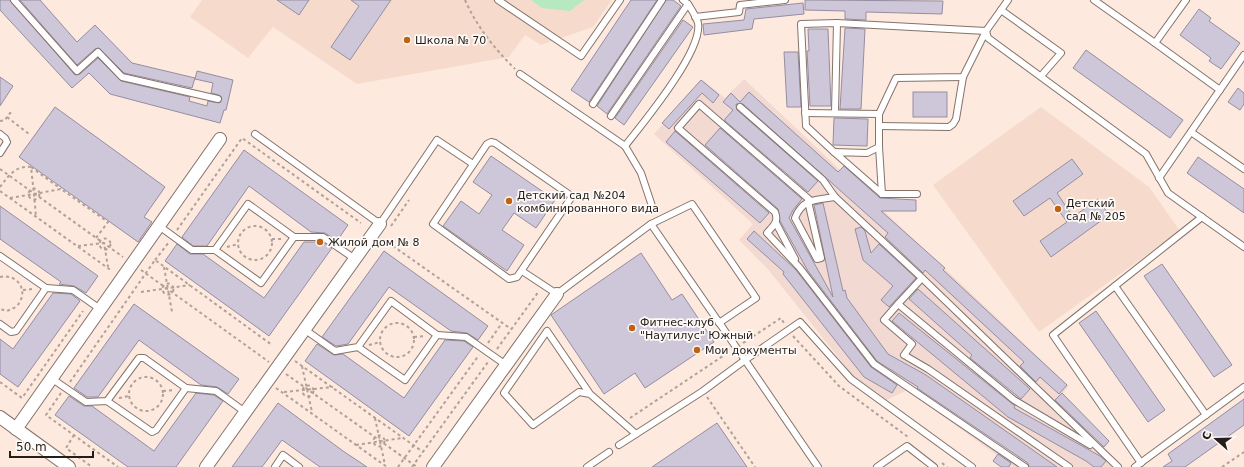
<svg xmlns="http://www.w3.org/2000/svg" width="1244" height="467" font-family="'DejaVu Sans',sans-serif">
  <style>
    .industrial { fill: #f2d9d1 }
    .built { fill: #f6dbcc }
    .green { fill: #b6e9c0 }
    .building { fill: #cdc7d9; stroke: #958ea0 }
    .lines { fill: none; stroke-linecap: round; stroke-linejoin: round }
    .lane-casing { stroke: #85736a; stroke-width: 8 }
    .street-casing { stroke: #85736a; stroke-width: 14 }
    .path { stroke: #b1a199; stroke-width: 2; stroke-dasharray: 3 3; stroke-linecap: butt }
    .lane { stroke: #fff; stroke-width: 6 }
    .street { stroke: #fff; stroke-width: 12 }
    .poi-dot { fill: #bf6212; stroke: #fefaf7; stroke-width: 1.5 }
    .labels { text-anchor: middle; stroke-width: 3.5; stroke-linejoin: round; paint-order: stroke }
    .poi-label { font-size: 11px; fill: #241d19; stroke: #fefaf7; text-anchor: start }
  </style>
  <rect width="100%" height="100%" fill="#fde9de"/>
  <polygon class="industrial" points="744,79 1069,386 1058,399 1115,464 1113,467 1013,467 907,390 887,400 854,377 767,268 739,240 753,224 654,134 703,80 725,98"/>
  <g class="built">
    <polygon points="202,0 612,0 593,27 541,45 525,35 509,57 357,84 273,27 248,58 190,17"/>
    <polygon points="1041,107 1149,187 1180,231 1039,332 933,185"/>
  </g>
  <polygon class="green" points="531,0 584,0 570,11 542,8"/>
  <g class="building">
    <polygon points="0,0 10,0 75,75 80,74 98,58 121,81 190,97 189,101 207,106 208,101 219,103 222,98 219,95 211,93 213,83 195,79 197,71 233,80 226,110 224,110 220,123 110,94 89,73 72,88 0,10"/>
    <polygon points="20,0 40,0 77,42 95,25 132,63 195,78 192,88 124,73 99,48 95,49 77,65"/>
    <polygon points="277,0 309,0 299,15"/>
    <polygon points="351,0 391,0 350,60 331,47 359,6"/>
    <polygon points="631,0 657,0 589,102 571,90"/>
    <polygon points="666,0 673,0 681,6 607,114 597,106"/>
    <polygon points="805,0 943,1 942,14 866,12 866,20 845,19 845,11 805,10"/>
    <polygon points="803,3 804,14 754,19 752,29 704,35 703,24 744,20 746,9"/>
    <polygon points="1199,9 1211,18 1209,21 1240,43 1221,69 1209,61 1211,58 1180,35"/>
    <polygon points="683,20 693,27 624,125 615,118"/>
    <polygon points="845,28 865,29 861,109 840,109"/>
    <polygon points="808,29 828,29 831,106 810,106 807,51 809,51"/>
    <polygon points="1086,50 1183,120 1170,138 1073,68"/>
    <polygon points="784,52 798,52 801,107 787,107"/>
    <polygon points="0,77 13,86 0,106"/>
    <polygon points="701,80 719,95 713,103 702,93 669,129 662,123"/>
    <polygon points="1238,88 1244,93 1244,104 1240,110 1228,102"/>
    <polygon points="749,92 838,172 844,166 880,198 916,200 916,211 881,211 945,268 943,270 1067,385 1059,394 1040,377 1036,382 1020,366 1024,362 925,270 923,273 885,237 888,233 743,104 736,104 737,110 818,181 808,192 725,121 725,119 733,110 723,102 731,93 740,102"/>
    <rect x="913" y="92" width="34" height="25"/>
    <polygon points="55,107 165,187 144,217 152,222 138,242 19,157"/>
    <polygon points="834,118 868,119 867,146 833,145"/>
    <polygon points="720,128 802,199 793,210 789,218 833,297 814,205 823,203 843,291 845,290 847,298 888,354 926,375 1057,467 1029,467 1028,463 917,388 918,387 877,361 808,271 780,221 778,209 705,145"/>
    <polygon points="675,131 769,213 760,223 666,142"/>
    <polygon points="244,150 348,225 337,241 325,233 311,232 249,186 207,246 193,246 182,237"/>
    <polygon points="491,156 555,200 536,228 514,213 502,230 524,245 507,271 443,226 461,201 479,214 492,195 473,182"/>
    <polygon points="1198,157 1244,189 1244,213 1187,173"/>
    <polygon points="1072,159 1083,174 1057,193 1073,217 1098,199 1109,215 1051,257 1040,241 1067,222 1050,198 1024,216 1013,201"/>
    <polygon points="0,206 98,276 86,293 74,286 59,284 61,282 0,239"/>
    <polygon points="861,227 865,231 871,253 879,244 916,278 889,307 881,300 893,286 863,260 855,229"/>
    <polygon points="754,231 796,270 871,367 897,385 892,393 864,377 783,274 784,272 747,239"/>
    <polygon points="304,242 322,242 332,248 269,336 165,261 177,244 190,254 203,254 264,298"/>
    <polygon points="384,251 488,326 478,340 467,333 451,331 389,287 348,344 336,346 322,337"/>
    <polygon points="641,253 672,300 682,294 714,342 645,388 635,373 604,394 551,315"/>
    <polygon points="1162,264 1232,365 1214,377 1144,276"/>
    <polygon points="918,289 1030,389 1021,399 970,358 972,355 909,299"/>
    <polygon points="53,293 71,294 80,301 18,387 0,374 0,339 13,349"/>
    <polygon points="134,304 239,379 228,394 217,387 201,385 139,340 98,397 87,397 74,388"/>
    <polygon points="1096,311 1165,410 1148,422 1079,323"/>
    <polygon points="899,313 1015,406 1014,408 1100,456 1106,461 1101,467 1094,467 1086,461 1008,417 892,321"/>
    <polygon points="445,340 464,341 473,347 409,436 305,361 317,344 334,355 343,354 404,398"/>
    <polygon points="196,393 214,395 223,401 176,467 128,467 55,415 69,396 84,406 92,406 154,451"/>
    <polygon points="1062,393 1109,441 1104,447 1055,400"/>
    <polygon points="1244,399 1244,425 1185,467 1163,467 1172,461 1168,454"/>
    <polygon points="278,403 343,451 367,467 320,467 282,440 262,467 232,467"/>
    <polygon points="717,423 747,467 652,467"/>
    <polygon points="998,454 1011,463 1009,467 1001,467 993,461"/>
  </g>
  <g class="lines">
    <defs>
      <g id="lane">
        <polyline points="14,0 77,71 98,52 122,77 218,99"/>
        <polyline points="498,0 581,56 620,0"/>
        <polyline points="1094,0 1155,43 1186,0"/>
        <polyline points="1001,10 1008,0"/>
        <polyline points="695,17 739,12 740,5 785,0"/>
        <polyline points="986,31 988,38 1146,154 1168,193 1244,247"/>
        <polyline points="1155,43 1220,90"/>
        <polyline points="520,74 625,146 641,173 652,206"/>
        <polyline points="593,104 662,0"/>
        <polyline points="740,107 823,180 835,197 922,278 1118,467"/>
        <polyline points="835,112 837,23"/>
        <polyline points="805,113 879,114"/>
        <polyline points="611,116 688,4 683,0"/>
        <polyline points="879,126 949,127 953,124 956,119 963,77"/>
        <polyline points="1191,132 1244,169"/>
        <polyline points="0,134 5,138 7,142 0,153"/>
        <polyline points="255,134 380,224 437,140 473,164"/>
        <polygon points="491,142 495,143 570,195 571,198 517,277 509,279 433,224 487,144"/>
        <path d="M625,146C643,123 703,51 698,23C696,16 691,9 688,4"/>
        <polyline points="879,147 882,194"/>
        <polyline points="834,152 806,126 801,24 837,23 986,31 1001,10 1061,53 1041,76"/>
        <polyline points="1159,178 1244,55"/>
        <polyline points="917,194 882,194 834,152 867,153 879,147 879,114 896,78 963,77 986,31"/>
        <path d="M808,201L821,258L817,259L795,218C803,198 816,200 835,197"/>
        <path d="M811,201L699,104L678,128L775,212C779,222 773,226 767,233L799,267L874,364L1025,467"/>
        <polyline points="776,223 795,259"/>
        <polyline points="651,224 745,360 800,322 851,379 972,467"/>
        <polyline points="159,226 192,250 215,250 261,283 294,237 248,204 215,250"/>
        <polyline points="294,237 323,237 355,259"/>
        <polyline points="0,256 46,288 16,331 11,332 0,324"/>
        <polyline points="522,271 557,294 651,224 692,204 756,298 719,323"/>
        <polyline points="922,278 898,304 1014,400 1090,445"/>
        <polyline points="1115,286 1206,415"/>
        <polyline points="46,288 73,290 100,309"/>
        <polyline points="898,304 884,320 912,344 904,355 928,369 1069,467"/>
        <polyline points="304,329 335,351 358,347 405,380 437,335 391,301 358,347"/>
        <polyline points="437,335 466,337 506,365"/>
        <polyline points="51,378 86,402 107,401 152,432 156,430 186,388 144,358 139,358 107,401"/>
        <polyline points="186,388 216,391 245,412"/>
        <polyline points="590,394 547,331 504,393 533,425 579,392 590,394 636,434"/>
        <polyline points="619,445 703,391 745,360 818,467"/>
        <polyline points="1141,463 1053,335 1202,217"/>
        <polyline points="275,467 283,455 299,467"/>
        <polyline points="587,467 609,452"/>
        <polyline points="877,467 907,446 934,467"/>
        <polyline points="1135,467 1244,387"/>
      </g>
      <g id="street">
        <polyline points="0,417 69,467"/>
        <polyline points="16,429 220,139"/>
        <polyline points="206,467 380,224"/>
        <polyline points="433,467 557,294"/>
      </g>
    </defs>
    <use href="#lane" class="lane-casing"/>
    <use href="#street" class="street-casing"/>
    <g class="path">
      <path d="M465,0C477,27 494,48 515,69"/>
      <polyline points="7,117 29,134"/>
      <polyline points="0,121 5,120 10,113 13,114"/>
      <polyline points="31,167 61,189"/>
      <polyline points="0,169 123,257"/>
      <path d="M0,187C8,176 16,165 31,167L34,194L61,189L108,222L96,238"/>
      <circle cx="34" cy="194" r="5.5"/>
      <polyline points="0,191 112,271"/>
      <polyline points="10,198 34,194 36,217"/>
      <circle cx="255" cy="243" r="17"/>
      <polyline points="391,226 409,200"/>
      <polyline points="177,230 242,138 361,223"/>
      <circle cx="105" cy="244" r="5.5"/>
      <polyline points="272,239 281,239"/>
      <polyline points="383,239 511,329"/>
      <polyline points="78,246 104,243 108,267"/>
      <polyline points="227,247 238,244"/>
      <polyline points="155,260 169,242"/>
      <polyline points="164,267 172,312"/>
      <polyline points="141,270 269,362"/>
      <path d="M0,277C19,273 30,293 16,307L7,311L0,309"/>
      <circle cx="168" cy="289" r="5.5"/>
      <polyline points="23,290 33,289"/>
      <polyline points="141,292 190,285"/>
      <circle cx="397" cy="340" r="17"/>
      <polyline points="793,336 839,386 908,437"/>
      <polyline points="414,337 425,336"/>
      <polyline points="488,343 502,323"/>
      <polyline points="743,343 781,318 784,323"/>
      <polyline points="369,345 380,342"/>
      <polyline points="497,349 539,291"/>
      <polyline points="295,361 423,452"/>
      <polyline points="302,366 312,412"/>
      <polyline points="286,374 417,467"/>
      <circle cx="146" cy="394" r="17"/>
      <polyline points="0,382 22,398 83,311"/>
      <polyline points="70,382 155,260 272,345"/>
      <circle cx="308" cy="391" r="5.5"/>
      <polyline points="276,388 387,467"/>
      <polyline points="163,391 175,390"/>
      <polyline points="284,392 333,387"/>
      <polyline points="61,393 46,415 118,467"/>
      <polyline points="707,397 755,467"/>
      <polyline points="119,398 129,396"/>
      <polyline points="375,418 385,465"/>
      <polyline points="630,418 729,352"/>
      <polyline points="74,435 66,448 92,467"/>
      <circle cx="379" cy="441" r="5.5"/>
      <polyline points="356,445 402,438"/>
      <polyline points="942,463 947,467"/>
      <polyline points="398,467 479,355"/>
      <polyline points="412,467 488,362"/>
      <polyline points="1222,467 1244,452"/>
    </g>
    <use href="#lane" class="lane"/>
    <use href="#street" class="street"/>
  </g>
  <g class="poi-dot">
    <circle cx="407" cy="40" r="4"/>
    <circle cx="509" cy="201" r="4"/>
    <circle cx="1058" cy="209" r="4"/>
    <circle cx="320" cy="242" r="4"/>
    <circle cx="632" cy="328" r="4"/>
    <circle cx="697" cy="350" r="4"/>
  </g>
  <g class="labels">
    <g class="poi-label">
      <text x="415" y="44">Школа № 70</text>
      <text x="517" y="199">Детский сад №204<tspan x="517" dy="13">комбинированного вида</tspan></text>
      <text x="1066" y="207">Детский<tspan x="1066" dy="13">сад № 205</tspan></text>
      <text x="328" y="246">Жилой дом № 8</text>
      <text x="640" y="326">Фитнес-клуб<tspan x="640" dy="13">"Наутилус" Южный</tspan></text>
      <text x="705" y="354">Мои документы</text>
    </g>
  </g>
  <g transform="translate(1216 439) rotate(290)" stroke="#fefaf7" stroke-width="3" paint-order="stroke">
  <path d="M0-3L7 15L0 10L-7 15Z" fill="#241d19"/>
  <text y="-6" font-size="11" font-weight="bold" text-anchor="middle" fill="#241d19">С</text>
  </g>
  <path d="M10 451v6h83v-6" fill="none" stroke="#241d19" stroke-width="2"/>
  <text x="16" y="451" font-size="12" fill="#241d19" stroke="#fefaf7" stroke-width="3" paint-order="stroke">50 m</text>
</svg>
